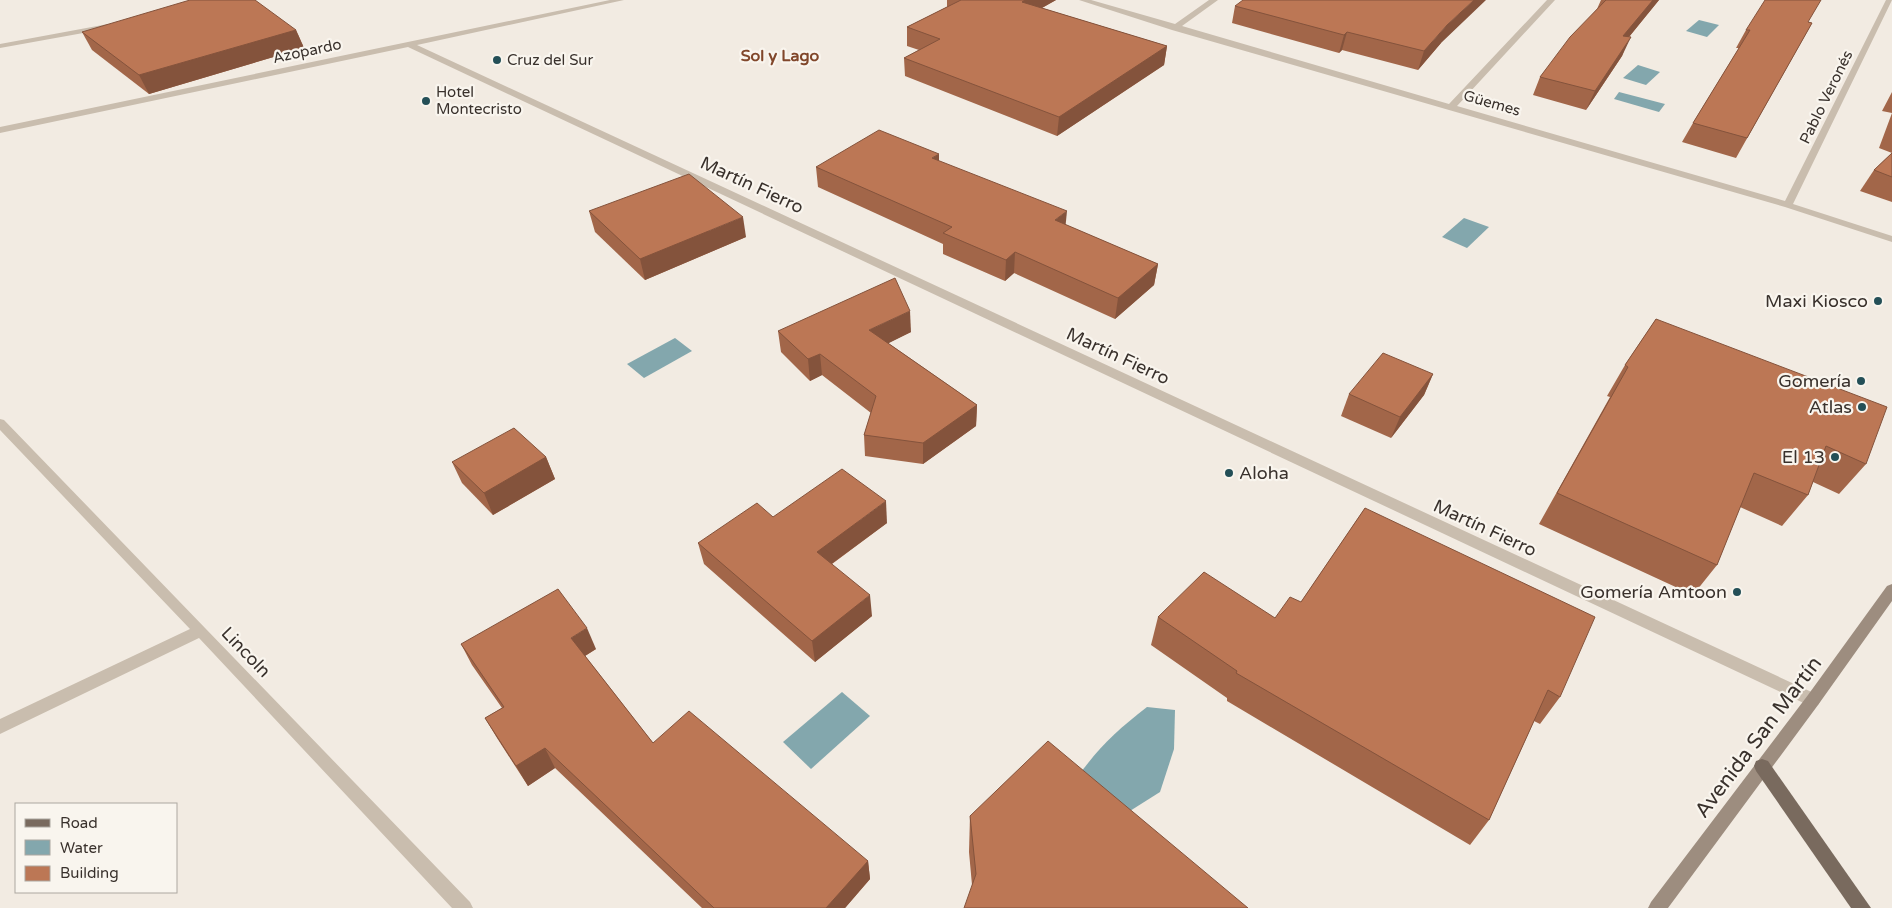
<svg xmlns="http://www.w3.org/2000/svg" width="1892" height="908" font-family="'Varela Round',sans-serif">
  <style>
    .water { fill: #83a7ad }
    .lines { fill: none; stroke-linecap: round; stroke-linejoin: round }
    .street { fill: #c9bdae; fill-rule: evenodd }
    .secondary { fill: #9d8d7f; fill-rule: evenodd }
    .primary { fill: #796a5e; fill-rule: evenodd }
    .wall { fill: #a26649 }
    .shaded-wall { fill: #84533c }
    .building { fill: #bc7755; stroke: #84533c }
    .poi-dot { fill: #244f57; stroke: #f9f5ee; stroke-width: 2 }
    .labels { text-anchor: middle; stroke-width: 4.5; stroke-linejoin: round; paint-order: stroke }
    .far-street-label { font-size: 15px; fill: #39312c; stroke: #f9f5ee }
    .far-poi-label { font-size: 15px; fill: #39312c; stroke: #f9f5ee; text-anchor: start }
    .far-neighbourhood-label { font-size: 16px; font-weight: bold; fill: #81472b; stroke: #f9f5ee }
    .street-label { font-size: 18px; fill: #39312c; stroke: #f9f5ee }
    .poi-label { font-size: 18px; fill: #39312c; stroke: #f9f5ee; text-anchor: end }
    .near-street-label { font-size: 21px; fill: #39312c; stroke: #f9f5ee }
  </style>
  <rect width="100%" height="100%" fill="#f2ebe2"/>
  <g class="water">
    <polygon points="1699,20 1719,25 1707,37 1686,31"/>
    <polygon points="1638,65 1660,72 1646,85 1623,78"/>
    <polygon points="1619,92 1665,104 1659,112 1614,99"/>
    <polygon points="1464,218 1489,227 1467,248 1442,237"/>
    <polygon points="675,338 692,351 644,378 627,364"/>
    <polygon points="842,692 870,716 811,769 783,742"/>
    <path d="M1147,707L1175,710L1174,749L1160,792L1122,816L1076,779C1099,747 1116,731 1147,707Z"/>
  </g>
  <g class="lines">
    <g class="street">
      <polygon points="610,0 624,0 417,45 1818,695 1821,700 1818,705 1813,707 1808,705 408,47 0,133 0,127"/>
      <polygon points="1079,0 1091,0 1175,24 1209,0 1218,0 1182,26 1449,104 1547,0 1555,0 1457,106 1785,201 1886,0 1892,0 1793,204 1892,236 1892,242 1785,207 1172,30"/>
      <polygon points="108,24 112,26 111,28 0,48 0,44"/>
      <polygon points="0,419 4,420 470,902 473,908 452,908 199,638 0,734 0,719 190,629 0,430"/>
    </g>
    <polygon class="secondary" points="1892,584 1892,601 1818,705 1668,908 1648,908 1651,902 1808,695 1887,586"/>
    <polygon class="primary" points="1762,759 1768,761 1871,908 1851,908 1756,771 1754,766 1756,761"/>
  </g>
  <g class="wall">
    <polygon points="947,0 1056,0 1042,8 1167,46 1164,65 1057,136 905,76 904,58 919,50 907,46 907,27 947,7"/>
    <polygon points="1601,0 1659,0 1629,37 1622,56 1586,110 1533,95 1540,77 1597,9"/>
    <polygon points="1235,6 1441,43 1418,70 1342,50 1339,53 1232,23"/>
    <polygon points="1808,22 1812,23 1736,158 1682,142 1693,123 1739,48 1736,48 1746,30"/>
    <polygon points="296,30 304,48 149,94 92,50 82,32"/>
    <polygon points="1892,92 1892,153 1879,148 1892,113 1882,111"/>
    <polygon points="1892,153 1892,202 1860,191 1874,170"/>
    <polygon points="939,161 1066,225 1158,264 1154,285 1115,319 1014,273 1005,281 943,254 943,244 818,187 816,167"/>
    <polygon points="589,211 746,237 645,280 595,232"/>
    <polygon points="1656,319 1866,464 1839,494 1813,482 1808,495 1782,526 1740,507 1717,565 1693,595 1539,524 1610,397 1607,396 1625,365"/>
    <polygon points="778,331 911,332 888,343 977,405 976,426 923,464 865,456 864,435 871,413 822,375 810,381 781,352"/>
    <polygon points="1433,374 1424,395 1391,438 1341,416 1349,394"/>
    <polygon points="546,457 555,479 493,515 462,483 452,462"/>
    <polygon points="1365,508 1560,697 1540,724 1534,721 1489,820 1470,845 1227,701 1227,698 1151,645 1158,617 1275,618 1301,602"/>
    <polygon points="773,517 887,523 832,564 872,616 815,662 704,564 698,543"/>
    <polygon points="461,644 596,649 585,656 653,743 868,861 870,879 845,908 702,908 555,768 528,786 497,738 485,718 502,708 472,665"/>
    <polygon points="970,816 1248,908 972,885 969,852"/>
  </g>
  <g class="shaded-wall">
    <polygon points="1025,0 1056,0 1022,19 1022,2"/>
    <polygon points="1474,0 1486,0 1441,43 1418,70 1424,51 1447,25"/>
    <polygon points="1653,0 1659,0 1615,54 1623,36"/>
    <polygon points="296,30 304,48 149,94 139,75"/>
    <polygon points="1347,32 1342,50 1339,53 1344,35"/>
    <polygon points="1631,37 1622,56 1586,110 1595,91"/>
    <polygon points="1167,46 1164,65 1057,136 1059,117"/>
    <polygon points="939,154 939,174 932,158"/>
    <polygon points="1067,211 1065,231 1055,220"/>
    <polygon points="743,217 746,237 645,280 640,259"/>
    <polygon points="1015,252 1014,273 1005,281 1006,260"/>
    <polygon points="1158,264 1154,285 1115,319 1118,298"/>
    <polygon points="910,311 911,332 871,352 869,330"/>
    <polygon points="820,354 822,375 810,381 808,359"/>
    <polygon points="1433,374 1424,395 1391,438 1400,417"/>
    <polygon points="977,405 976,426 923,464 923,443"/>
    <polygon points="546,457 555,479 493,515 484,493"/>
    <polygon points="886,501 887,523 819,573 817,552"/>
    <polygon points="870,595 872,616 815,662 812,641"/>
    <polygon points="587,628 596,649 580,659 571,638"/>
    <polygon points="545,748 555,768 528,786 516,766"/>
    <polygon points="868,861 870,879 845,908 826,908"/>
  </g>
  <g class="building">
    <polygon points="190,0 255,0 296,30 139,75 82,32"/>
    <polygon points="961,0 1025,0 1022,2 1167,46 1059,117 904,58 940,39 907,27"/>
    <polygon points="1243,0 1474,0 1447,25 1424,51 1347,32 1344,35 1235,6"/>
    <polygon points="1606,0 1653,0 1623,36 1631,37 1595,91 1540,77 1570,37"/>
    <polygon points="1765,0 1821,0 1808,22 1812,23 1747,138 1693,123 1750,30 1746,30"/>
    <polygon points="879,130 939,154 932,158 1067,211 1055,220 1158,264 1118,298 1015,252 1006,260 943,233 952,227 816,167"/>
    <polygon points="1892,153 1892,177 1874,170"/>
    <polygon points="689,174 743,217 640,259 589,211"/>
    <polygon points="895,278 910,311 869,330 977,405 923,443 864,435 876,396 820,354 808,359 778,331"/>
    <polygon points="1656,319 1887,407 1866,464 1826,446 1808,495 1754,473 1717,565 1557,493 1628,367 1625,365"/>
    <polygon points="1383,353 1433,374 1400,417 1349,394"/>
    <polygon points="514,428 546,457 484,493 452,462"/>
    <polygon points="842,469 886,501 817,552 870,595 812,641 698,543 757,503 773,517"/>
    <polygon points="1365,508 1595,617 1560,697 1548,690 1489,820 1236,673 1237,671 1158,617 1204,572 1275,618 1290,597 1301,602"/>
    <polygon points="558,589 587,628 571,638 653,743 689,711 868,861 826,908 714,908 545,748 516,766 485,718 504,707 461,644"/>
    <polygon points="1048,741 1248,908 964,908 976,874 970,816"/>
  </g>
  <g class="poi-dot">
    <circle cx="497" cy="60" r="5"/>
    <circle cx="426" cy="101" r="5"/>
    <circle cx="1878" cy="301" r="5"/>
    <circle cx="1861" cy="381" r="5"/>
    <circle cx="1862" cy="407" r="5"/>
    <circle cx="1835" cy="457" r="5"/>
    <circle cx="1229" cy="473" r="5"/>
    <circle cx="1737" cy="592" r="5"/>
  </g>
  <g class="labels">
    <g class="far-street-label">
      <text transform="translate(307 51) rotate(-12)" y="5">Azopardo</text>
      <text transform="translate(1826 97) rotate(-64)" y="5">Pablo Veronés</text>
      <text transform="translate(1492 103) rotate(16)" y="5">Güemes</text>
    </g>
    <g class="far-poi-label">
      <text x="507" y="65">Cruz del Sur</text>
      <text x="436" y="97">Hotel<tspan x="436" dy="17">Montecristo</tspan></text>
    </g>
    <g class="far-neighbourhood-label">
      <text x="780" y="61">Sol y Lago</text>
    </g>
    <g class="street-label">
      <text transform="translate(752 185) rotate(25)" y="6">Martín Fierro</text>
      <text transform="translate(1118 356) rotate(25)" y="6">Martín Fierro</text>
      <text transform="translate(1485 528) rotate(25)" y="6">Martín Fierro</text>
      <text transform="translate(246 652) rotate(46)" y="6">Lincoln</text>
    </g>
    <g class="poi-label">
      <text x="1868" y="307">Maxi Kiosco</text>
      <text x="1851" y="387">Gomería</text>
      <text x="1852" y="413">Atlas</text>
      <text x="1825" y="463">El 13</text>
      <text x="1239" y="479" text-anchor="start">Aloha</text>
      <text x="1727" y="598">Gomería Amtoon</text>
    </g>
    <g class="near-street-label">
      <text transform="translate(1758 737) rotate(-53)" y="7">Avenida San Martín</text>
    </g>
  </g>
  <rect x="15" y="803" width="162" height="90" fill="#f9f5ee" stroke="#aca7a0"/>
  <rect x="25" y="819" width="25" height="8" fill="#796a5e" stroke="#aca7a0"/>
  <text x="60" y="828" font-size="15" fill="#39312c">Road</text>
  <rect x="25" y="840" width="25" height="15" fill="#83a7ad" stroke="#aca7a0"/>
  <text x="60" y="853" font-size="15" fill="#39312c">Water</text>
  <rect x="25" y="866" width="25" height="15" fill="#bc7755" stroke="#aca7a0"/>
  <text x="60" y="878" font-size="15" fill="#39312c">Building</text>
</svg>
